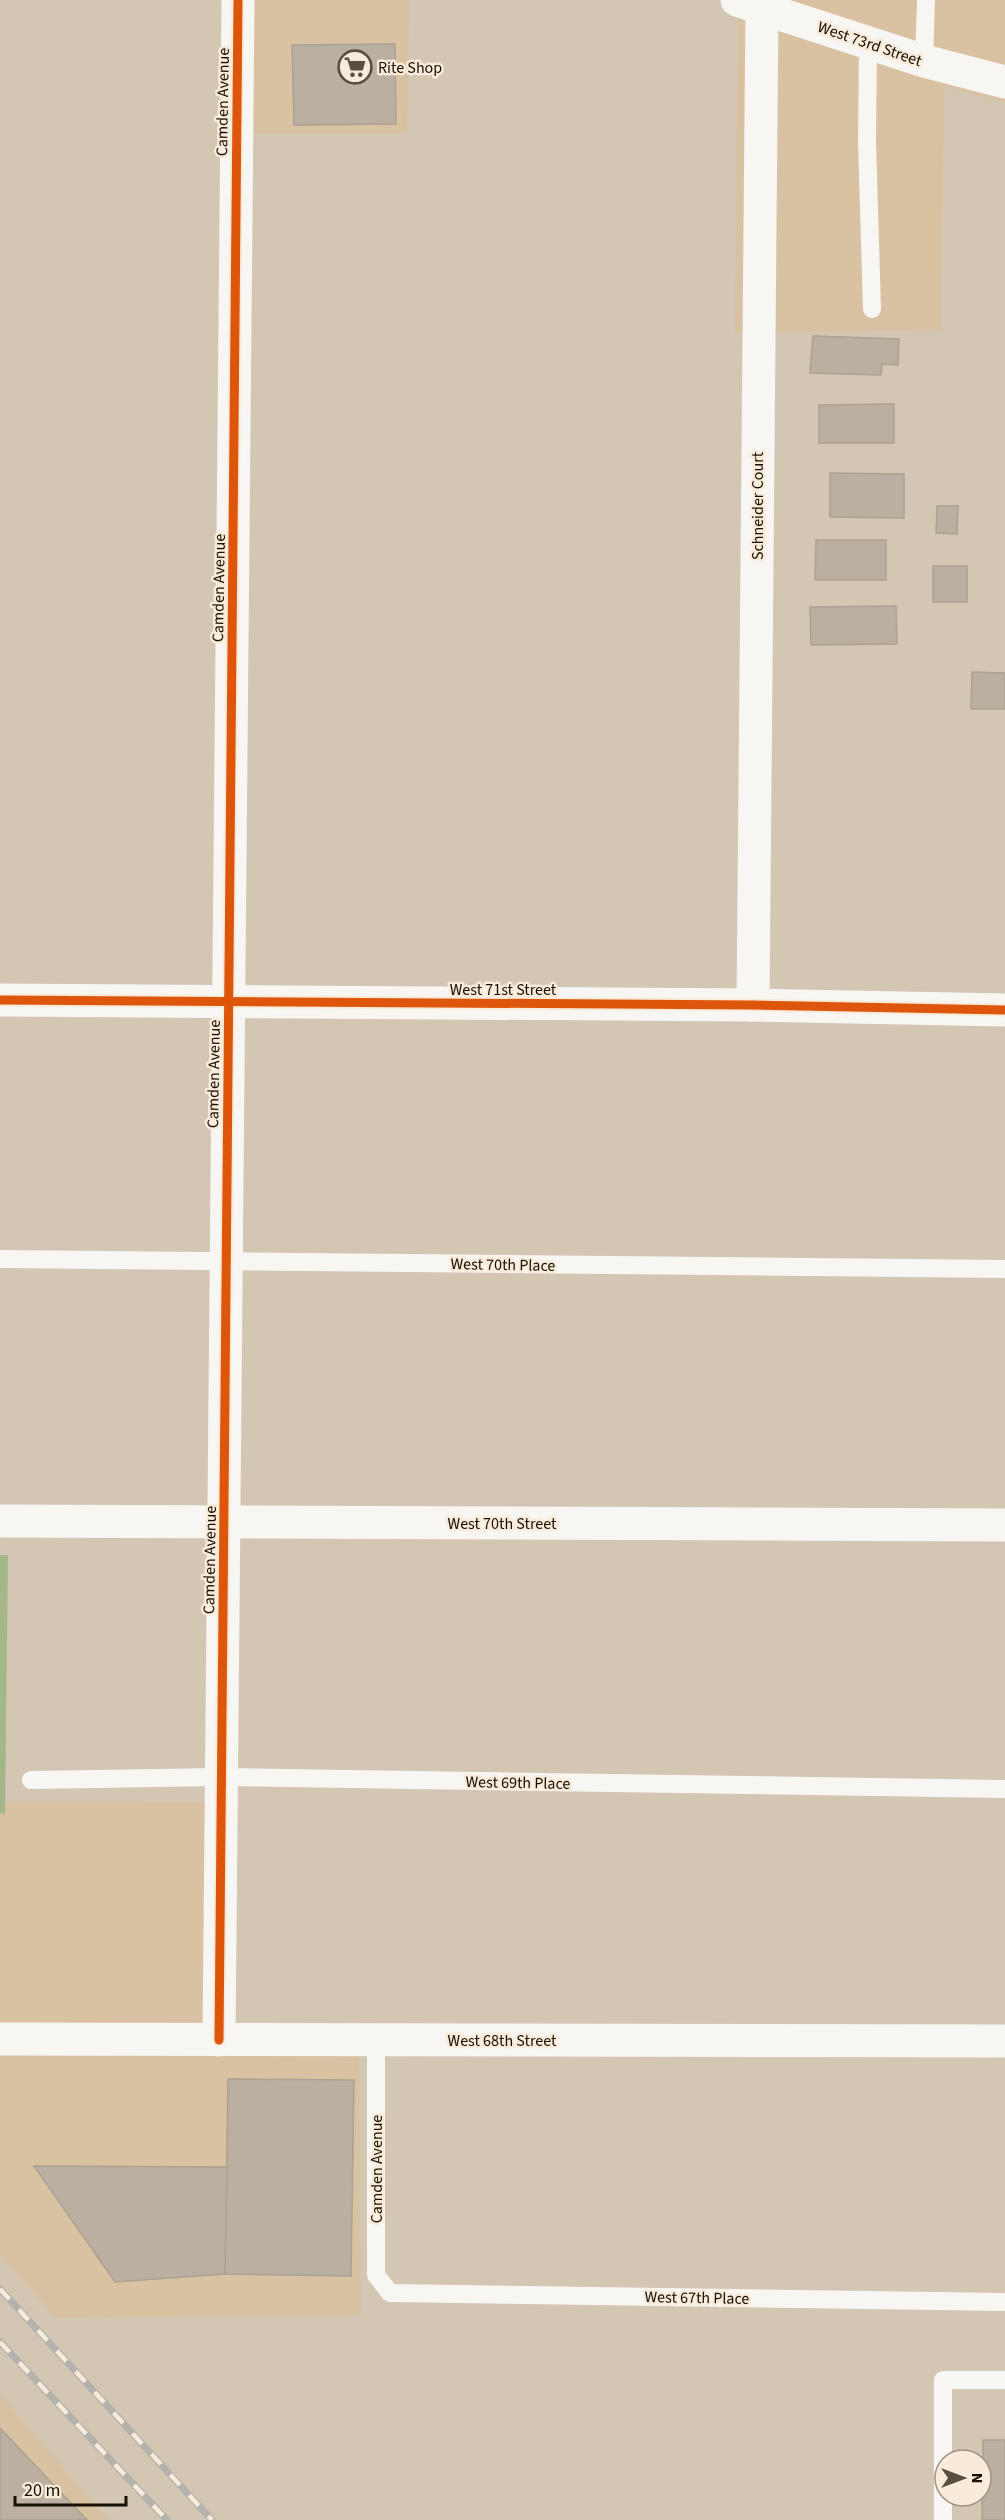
<svg xmlns="http://www.w3.org/2000/svg" width="1005" height="2520" font-family="'Source Sans 3',sans-serif">
  <style>
    .built { fill: #d8c2a2 }
    .green { fill: #a4b788 }
    .building { fill: #baafa0; stroke: #aca192; stroke-width: 1.5 }
    .lines { fill: none; stroke-linecap: round; stroke-linejoin: round }
    .service { stroke: #f8f6f3; stroke-width: 18 }
    .minor { stroke: #f8f6f3; stroke-width: 33 }
    .tertiary { stroke: #f8f6f3; stroke-width: 33 }
    .rail-casing { stroke: #b4b2ad; stroke-width: 7 }
    .rail { stroke: #f8ebd9; stroke-width: 4.5; stroke-dasharray: 14; stroke-linecap: butt }
    .cycleway-casing { stroke: #f8ebd9; stroke-width: 13 }
    .cycleway { stroke: #de550c; stroke-width: 9 }
    .labels { text-anchor: middle; stroke-width: 5; stroke-linejoin: round; paint-order: stroke }
    .street-label { font-size: 16px; fill: #180f04; stroke: #f8ebd9 }
    .poi-label { font-size: 16px; fill: #180f04; stroke: #f8ebd9; text-anchor: start }
  </style>
  <rect width="100%" height="100%" fill="#d3c6b2"/>
  <g class="built">
    <polygon points="250,0 409,0 407,133 246,133"/>
    <polygon points="738,0 1005,0 1005,103 944,86 941,330 735,333"/>
    <polygon points="5,1802 209,1803 206,2054 359,2055 361,2315 56,2317 0,2256 0,1813 5,1813"/>
    <polygon points="0,2394 108,2520 0,2520"/>
  </g>
  <polygon class="green" points="0,1555 8,1555 5,1814 0,1813"/>
  <g class="building">
    <polygon points="395,44 396,124 294,125 292,45"/>
    <polygon points="813,336 899,339 898,365 882,364 881,375 810,373"/>
    <polygon points="894,404 894,443 819,443 819,405"/>
    <polygon points="830,473 904,474 904,518 830,517"/>
    <polygon points="937,506 958,506 957,534 936,533"/>
    <polygon points="816,540 886,540 886,580 815,580"/>
    <rect x="933" y="566" width="34" height="36"/>
    <polygon points="896,606 897,644 811,645 810,607"/>
    <polygon points="972,672 1005,673 1005,709 971,709"/>
    <polygon points="228,2079 354,2080 351,2276 225,2274"/>
    <polygon points="34,2166 227,2167 225,2274 115,2282"/>
    <polygon points="0,2428 87,2520 0,2520"/>
    <polygon points="983,2440 1005,2440 1005,2520 982,2520"/>
  </g>
  <g class="lines">
    <g class="service">
      <polyline points="868,43 867,142 872,309"/>
      <polyline points="924,61 926,0"/>
      <polyline points="0,1259 1005,1269"/>
      <polyline points="31,1780 222,1777 1005,1789"/>
      <polyline points="376,2040 376,2275 390,2293 1005,2302"/>
      <polyline points="943,2520 943,2380 1005,2380"/>
    </g>
    <g class="minor">
      <polyline points="0,1000 753,1005 1005,1010"/>
      <polyline points="753,1005 762,6"/>
      <polyline points="0,1521 1005,1525"/>
      <polyline points="0,2039 1005,2041"/>
      <polyline points="219,2040 238,0"/>
    </g>
    <polyline class="tertiary" points="737,0 924,61 1005,82"/>
    <defs>
      <g id="rail">
        <polyline points="0,2289 212,2520"/>
        <polyline points="0,2342 167,2520"/>
      </g>
    </defs>
    <use href="#rail" class="rail-casing"/>
    <use href="#rail" class="rail"/>
    <defs>
      <g id="cycleway">
        <polyline points="0,1000 753,1005 1005,1010"/>
        <polyline points="219,2040 238,0"/>
      </g>
    </defs>
    <use href="#cycleway" class="cycleway-casing"/>
    <use href="#cycleway" class="cycleway"/>
  </g>
  <defs>
    <symbol id="supermarket-ring" viewBox="-11 -11 22 22"><circle r="9.5" fill="#f8ebd9" stroke="#594f41" stroke-width="1.5"/><path d="M-6-5.5h2.5l.6 2H6L4.5 2H-2.5L-4.4-4H-6ZM-1.5 3.2a1.3 1.3 0 1 0 .1 0ZM3 3.2a1.3 1.3 0 1 0 .1 0Z" fill="#594f41"/></symbol>
  </defs>
  <g fill-rule="evenodd">
    <use href="#supermarket-ring" x="336" y="48" width="38" height="38"/>
  </g>
  <g class="labels">
    <g class="street-label">
      <text transform="translate(870 43) rotate(19)" y="6">West 73rd Street</text>
      <text transform="translate(222 102) rotate(-89)" y="6">Camden Avenue</text>
      <text transform="translate(757 506) rotate(-90)" y="6">Schneider Court</text>
      <text transform="translate(218 588) rotate(-89)" y="6">Camden Avenue</text>
      <text x="503" y="995">West 71st Street</text>
      <text transform="translate(213 1074) rotate(-89)" y="6">Camden Avenue</text>
      <text transform="translate(503 1264) rotate(1)" y="6">West 70th Place</text>
      <text x="502" y="1529">West 70th Street</text>
      <text transform="translate(209 1560) rotate(-89)" y="6">Camden Avenue</text>
      <text transform="translate(518 1782) rotate(1)" y="6">West 69th Place</text>
      <text x="502" y="2046">West 68th Street</text>
      <text transform="translate(376 2169) rotate(-90)" y="6">Camden Avenue</text>
      <text transform="translate(697 2297) rotate(1)" y="6">West 67th Place</text>
    </g>
    <g class="poi-label">
      <text x="378" y="73">Rite Shop</text>
    </g>
  </g>
  <g transform="translate(963 2478) rotate(90)"><circle r="28" fill="#f8ebd9" stroke="#9e9384" stroke-width="1.5"/>
  <path d="M0-4.5L10 22L0 15L-10 22Z" fill="#594f41"/>
  <text y="-9" font-size="16" font-weight="bold" text-anchor="middle" fill="#180f04">N</text>
  </g>
  <path d="M15 2496v9h111v-9" fill="none" stroke="#180f04" stroke-width="3"/>
  <text x="24" y="2496" font-size="18" fill="#180f04" stroke="#f8ebd9" stroke-width="4.5" paint-order="stroke">20 m</text>
</svg>
